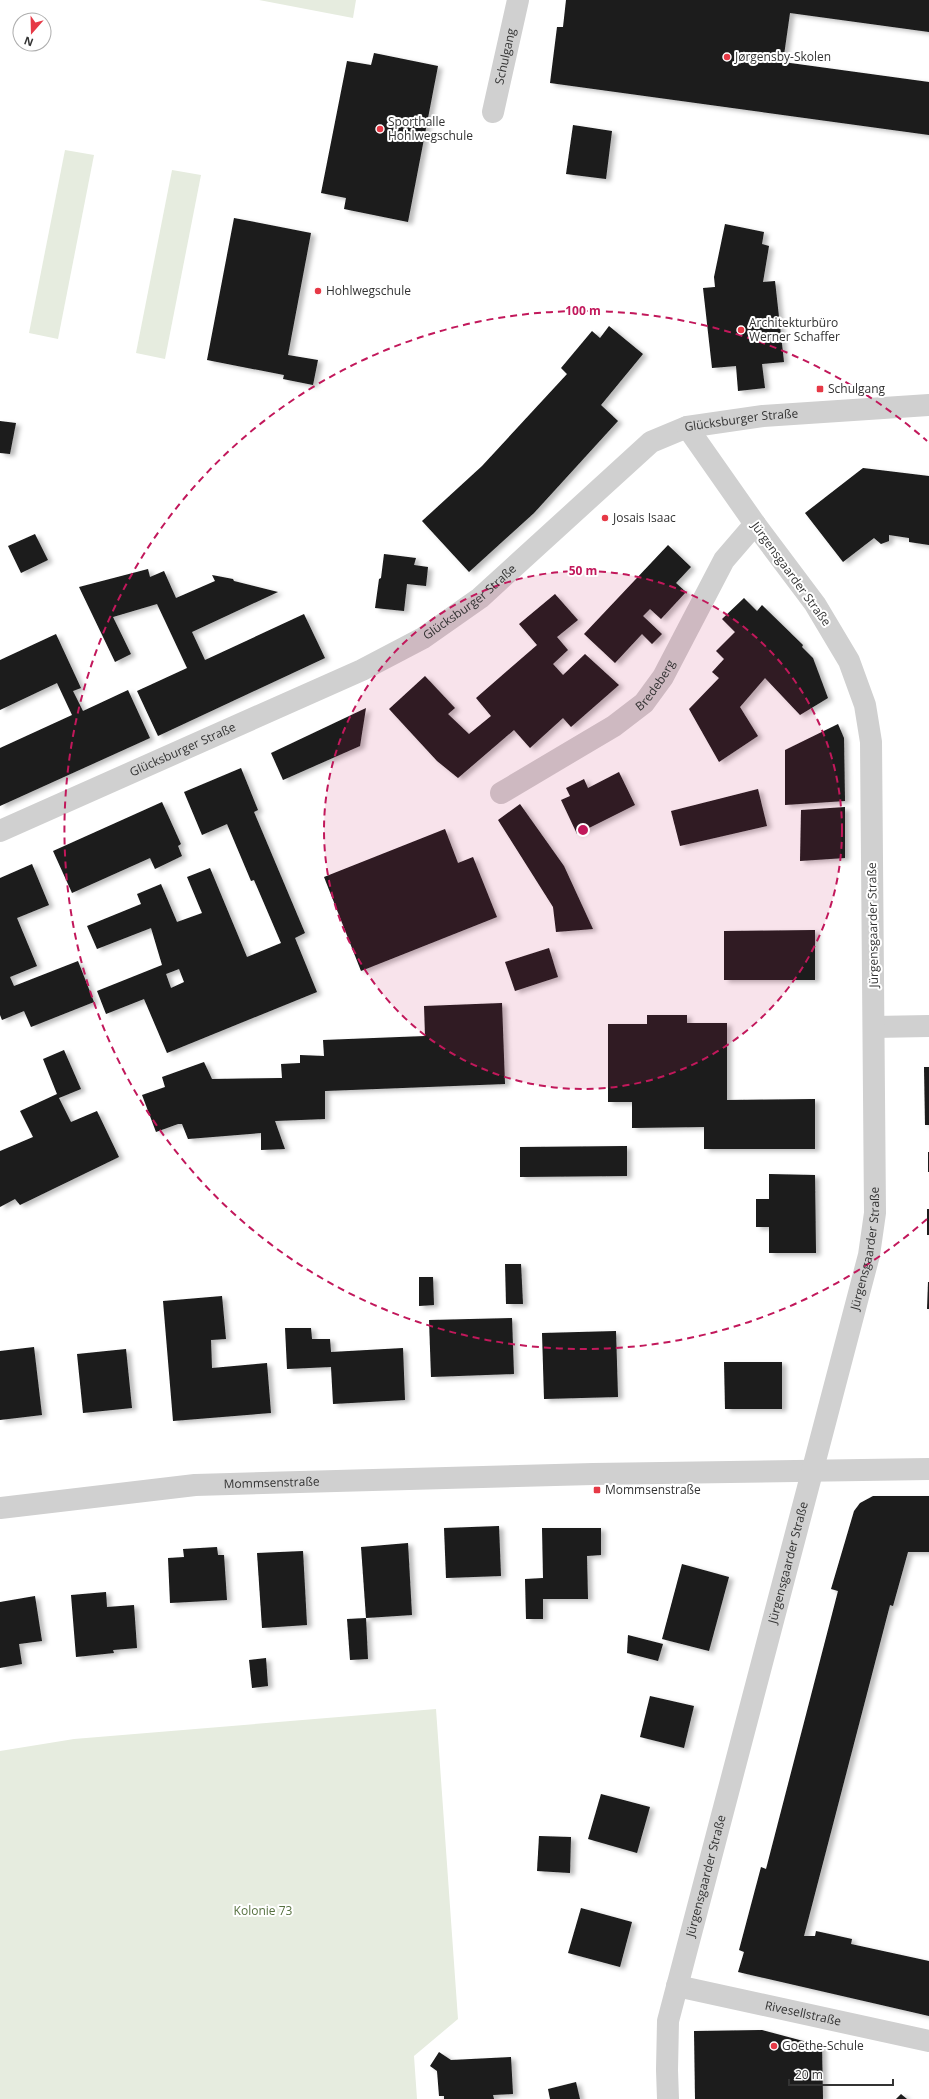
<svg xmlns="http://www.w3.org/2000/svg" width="929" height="2099" font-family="'Open Sans',sans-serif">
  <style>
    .green { fill: #e6ecdf }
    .building { fill: #1a1a1a; fill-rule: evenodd; filter: url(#shadow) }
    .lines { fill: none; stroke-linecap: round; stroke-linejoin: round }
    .minor { stroke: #d0d0d0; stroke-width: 22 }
    .ring { fill: none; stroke: #c2185b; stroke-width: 2; stroke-dasharray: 7 5 }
    .poi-dot { fill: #e63946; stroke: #fff; stroke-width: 1.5 }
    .labels { text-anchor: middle; stroke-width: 4; stroke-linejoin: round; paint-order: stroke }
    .street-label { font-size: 12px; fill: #333; stroke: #fff }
    .poi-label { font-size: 12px; fill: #333; stroke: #fff; text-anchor: start }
    .park-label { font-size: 12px; fill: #56703f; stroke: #fff }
    .centre { fill: #c2185b; stroke: #fff; stroke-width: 2 }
    .ring-label { font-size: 12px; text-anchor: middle; font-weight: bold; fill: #c2185b; stroke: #fff; stroke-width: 4; stroke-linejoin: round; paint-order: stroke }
  </style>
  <defs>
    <filter id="shadow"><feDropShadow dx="4.5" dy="2.5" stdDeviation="2" flood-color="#0004"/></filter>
  </defs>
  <rect width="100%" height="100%" fill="#fff"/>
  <g class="green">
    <polygon points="259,0 356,0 353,18"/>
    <polygon points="65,150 94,155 58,339 29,333"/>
    <polygon points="172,170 201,175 165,359 136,353"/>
    <polygon points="436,1709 458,2019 414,2056 417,2099 0,2099 0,1751 74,1739"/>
  </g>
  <g class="building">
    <polygon points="566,0 929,0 929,32 790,13 783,62 929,82 929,135 550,83 557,27 563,27"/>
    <polygon points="374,53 438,66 408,222 344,209 346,198 321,193 347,61 371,65"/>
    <polygon points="573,125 612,131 606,179 566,174"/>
    <polygon points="234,218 311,233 288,355 318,360 313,385 283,379 284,375 207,360"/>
    <polygon points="725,224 764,232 762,244 769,246 763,282 775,281 784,362 762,364 765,388 738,391 736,366 712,368 703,288 715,287 714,277"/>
    <polygon points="609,326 643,354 601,405 618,421 534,513 469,572 422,521 482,466 567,374 561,368 592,331 600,338"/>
    <polygon points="0,421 16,423 10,454 0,453"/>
    <polygon points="863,468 929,476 929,545 909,542 909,538 889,535 889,541 881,544 874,538 843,562 805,513"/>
    <polygon points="35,534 48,560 21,573 8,546"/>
    <polygon points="668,545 691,567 676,583 686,592 661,619 650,609 643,616 662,634 652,644 642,634 615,663 584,634"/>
    <polygon points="384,554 416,558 414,565 428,567 426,586 407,584 404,611 375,608 379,579 381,578"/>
    <polygon points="148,569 150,577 164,571 176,598 215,581 212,575 233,579 234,581 278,592 192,632 205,660 304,614 325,658 158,736 137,691 187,668 157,604 113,617 131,654 115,662 79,587"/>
    <polygon points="555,594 578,620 557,637 568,650 553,664 563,675 585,654 619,685 571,727 563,718 530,748 514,730 458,778 437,761 389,709 425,676 455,708 448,714 469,734 491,716 476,698 537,645 519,624"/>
    <polygon points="744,598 757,611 762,605 803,645 802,647 813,658 828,698 800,715 765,678 740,707 758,736 719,762 689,709 719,678 712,672 724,659 716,651 735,632 722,619"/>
    <polygon points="56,634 81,688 73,691 83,711 128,690 150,738 0,806 0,748 72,715 57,683 0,710 0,660"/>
    <polygon points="366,708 360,746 283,780 271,753"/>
    <polygon points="838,724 844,738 845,801 785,805 785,750"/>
    <path d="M241,768L258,810L254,812L305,933L295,938L317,992L167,1053L144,999L106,1014L97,991L162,965L151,928L97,949L87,926L141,904L137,894L161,884L177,922L202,913L187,877L210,868L247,957L281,943L254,880L251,881L227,824L202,835L184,792ZM179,969L184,982L171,988L166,974Z"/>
    <polygon points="619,772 635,805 577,834 561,800 570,796 566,788 584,779 588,788"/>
    <polygon points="758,789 767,826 680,846 671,811"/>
    <polygon points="162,802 181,844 178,846 182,856 155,869 150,858 72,893 53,851"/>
    <polygon points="520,804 564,866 593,929 556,932 553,907 498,820"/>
    <polygon points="845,807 845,858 800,861 801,810"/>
    <polygon points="445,829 458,863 473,857 497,917 361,971 324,877"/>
    <polygon points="32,864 49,905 17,918 37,966 10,977 14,986 78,961 94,1002 31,1027 24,1011 2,1020 0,1015 0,878"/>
    <polygon points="815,930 815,980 724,980 724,931"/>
    <polygon points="549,948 558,977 515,991 505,962"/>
    <polygon points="502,1003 505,1084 325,1091 325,1119 275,1121 285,1149 261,1150 261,1133 188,1139 182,1124 178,1124 156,1132 142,1095 165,1087 162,1077 204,1062 212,1079 282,1078 281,1064 300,1063 300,1055 324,1056 323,1040 425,1036 424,1006"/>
    <polygon points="647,1015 687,1015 687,1023 727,1023 727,1100 815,1099 815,1149 704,1149 704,1127 632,1128 632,1102 608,1102 608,1024 647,1024"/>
    <polygon points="64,1050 81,1089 59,1098 71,1122 97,1111 119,1157 20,1205 15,1199 0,1207 0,1151 33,1137 20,1111 57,1094 43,1059"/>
    <polygon points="924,1067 929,1067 929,1125 925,1125"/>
    <polygon points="627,1146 627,1176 520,1177 520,1147"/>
    <rect x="928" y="1152" width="1" height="20"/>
    <polygon points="769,1174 815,1175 816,1253 769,1253 769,1227 756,1227 756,1199 769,1199"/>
    <rect x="927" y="1209" width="2" height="26"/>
    <polygon points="505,1264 521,1264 523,1304 506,1304"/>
    <polygon points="419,1277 433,1277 434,1305 419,1306"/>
    <polygon points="928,1282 929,1282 929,1309 927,1309"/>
    <polygon points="222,1296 226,1339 211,1340 212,1368 267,1363 271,1413 173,1421 163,1301"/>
    <polygon points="512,1318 514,1374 431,1377 429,1320"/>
    <polygon points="285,1328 311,1328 312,1339 330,1339 331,1352 403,1348 405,1400 333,1404 331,1367 287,1369"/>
    <polygon points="616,1331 618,1397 544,1399 542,1333"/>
    <polygon points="34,1347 42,1415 0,1420 0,1351"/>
    <polygon points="126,1349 132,1408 83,1413 77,1354"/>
    <polygon points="724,1362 782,1362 782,1409 725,1409"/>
    <polygon points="873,1496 929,1496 929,1552 908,1552 893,1606 890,1605 804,1936 815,1936 816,1931 852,1939 851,1944 929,1961 929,2016 738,1972 744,1952 739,1950 761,1867 766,1869 838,1591 831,1589 854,1511 860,1503"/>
    <polygon points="499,1526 501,1576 446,1578 444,1528"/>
    <polygon points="542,1528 601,1528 601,1555 587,1556 588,1599 543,1599 543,1619 526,1619 525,1579 543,1578"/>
    <polygon points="408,1543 412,1615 366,1618 361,1547"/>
    <polygon points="217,1547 218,1555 224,1555 227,1600 170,1603 168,1558 184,1557 183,1549"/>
    <polygon points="303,1551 307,1625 262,1628 257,1553"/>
    <polygon points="682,1564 729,1577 709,1651 662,1639"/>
    <polygon points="106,1592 107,1607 134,1605 137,1648 113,1650 114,1653 76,1657 71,1595"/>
    <polygon points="35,1596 42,1641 19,1644 22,1664 0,1668 0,1602"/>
    <polygon points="366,1618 368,1659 350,1660 347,1619"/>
    <polygon points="628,1635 663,1644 658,1661 627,1653"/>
    <polygon points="266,1658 268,1686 252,1688 249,1660"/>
    <polygon points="650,1696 694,1706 684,1748 640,1737"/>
    <polygon points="601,1794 650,1807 637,1853 588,1839"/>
    <polygon points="539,1836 571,1837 570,1873 537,1871"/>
    <polygon points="581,1908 632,1922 620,1967 568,1953"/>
    <polygon points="762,2030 822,2046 823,2099 695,2099 694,2031"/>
    <polygon points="439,2052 451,2060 511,2057 513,2094 493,2095 494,2099 444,2099 444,2096 439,2096 437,2071 430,2066"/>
    <polygon points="576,2082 580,2099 550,2099 548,2089"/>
    <polygon points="901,2094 907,2099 896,2099"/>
  </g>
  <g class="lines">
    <g class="minor">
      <path id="s1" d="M493,112L518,0"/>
      <path id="s2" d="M501,793L614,726L644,703L663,677L724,560L755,524"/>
      <path id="s3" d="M0,831L362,670L423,638L480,598L651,442L687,427L763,416L929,405"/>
      <polyline points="874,1027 929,1026"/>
      <path id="s4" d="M0,1508L195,1485L593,1474L929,1469"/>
      <path id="s5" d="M677,1986L929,2041"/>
      <path id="s6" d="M668,2099L667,2070L668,2021L869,1255L875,1213L871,742L865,705L849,661L815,604L755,524L687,427"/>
    </g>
  </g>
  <circle cx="583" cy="830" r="259" fill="#c2185b" fill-opacity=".12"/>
  <g class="ring">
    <circle cx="583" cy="830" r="259"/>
    <path d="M927 1219A519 519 0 1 1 927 441"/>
  </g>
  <g class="poi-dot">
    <circle cx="727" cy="57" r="4"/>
    <circle cx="380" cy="129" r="4"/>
    <circle cx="318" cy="291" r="4"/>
    <circle cx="741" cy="330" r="4"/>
    <rect x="816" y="385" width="8" height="8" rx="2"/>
    <circle cx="605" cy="518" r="4"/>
    <rect x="593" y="1486" width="8" height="8" rx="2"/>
    <circle cx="774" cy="2046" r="4"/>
  </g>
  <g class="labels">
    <g class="street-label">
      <text dy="4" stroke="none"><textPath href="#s1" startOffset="57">Schulgang</textPath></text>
      <text dy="4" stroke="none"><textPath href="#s3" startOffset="860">Glücksburger Straße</textPath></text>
      <text transform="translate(791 574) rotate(54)" y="4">Jürgensgaarder Straße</text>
      <text dy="4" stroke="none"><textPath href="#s3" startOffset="524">Glücksburger Straße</textPath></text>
      <text dy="4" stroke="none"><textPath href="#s2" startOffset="190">Bredeberg</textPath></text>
      <text dy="4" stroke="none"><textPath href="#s3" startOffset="200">Glücksburger Straße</textPath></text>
      <text transform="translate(873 925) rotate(-91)" y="4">Jürgensgaarder Straße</text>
      <text dy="4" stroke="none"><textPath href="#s6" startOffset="876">Jürgensgaarder Straße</textPath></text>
      <text dy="4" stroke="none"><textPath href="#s4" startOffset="273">Mommsenstraße</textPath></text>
      <text dy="4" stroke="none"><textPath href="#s6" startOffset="552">Jürgensgaarder Straße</textPath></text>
      <text dy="4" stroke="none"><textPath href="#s6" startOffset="228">Jürgensgaarder Straße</textPath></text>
      <text dy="4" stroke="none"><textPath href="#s5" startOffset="129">Rivesellstraße</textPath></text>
    </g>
    <g class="poi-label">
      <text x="735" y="61">Jørgensby-Skolen</text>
      <text x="388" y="126">Sporthalle<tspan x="388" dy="14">Hohlwegschule</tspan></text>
      <text x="326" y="295">Hohlwegschule</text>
      <text x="749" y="327">Architekturbüro<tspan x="749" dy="14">Werner Schaffer</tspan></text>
      <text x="828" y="393">Schulgang</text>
      <text x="613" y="522">Josais Isaac</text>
      <text x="605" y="1494">Mommsenstraße</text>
      <text x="782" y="2050">Goethe-Schule</text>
    </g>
    <g class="park-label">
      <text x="263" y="1915">Kolonie 73</text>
    </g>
  </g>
  <circle cx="583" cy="830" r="6" class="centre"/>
  <g class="ring-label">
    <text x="583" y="315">100 m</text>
    <text x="583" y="575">50 m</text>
  </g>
  <g transform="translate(32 32) rotate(200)"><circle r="19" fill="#ffffff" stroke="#adadad"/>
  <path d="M0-3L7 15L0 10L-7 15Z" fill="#e63946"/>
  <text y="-6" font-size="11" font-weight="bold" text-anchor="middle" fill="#333333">N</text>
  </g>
  <path d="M789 2079v6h104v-6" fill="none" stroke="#333333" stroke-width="2"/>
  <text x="795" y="2079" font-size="12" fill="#333333" stroke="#ffffff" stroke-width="3" paint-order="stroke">20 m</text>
</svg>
